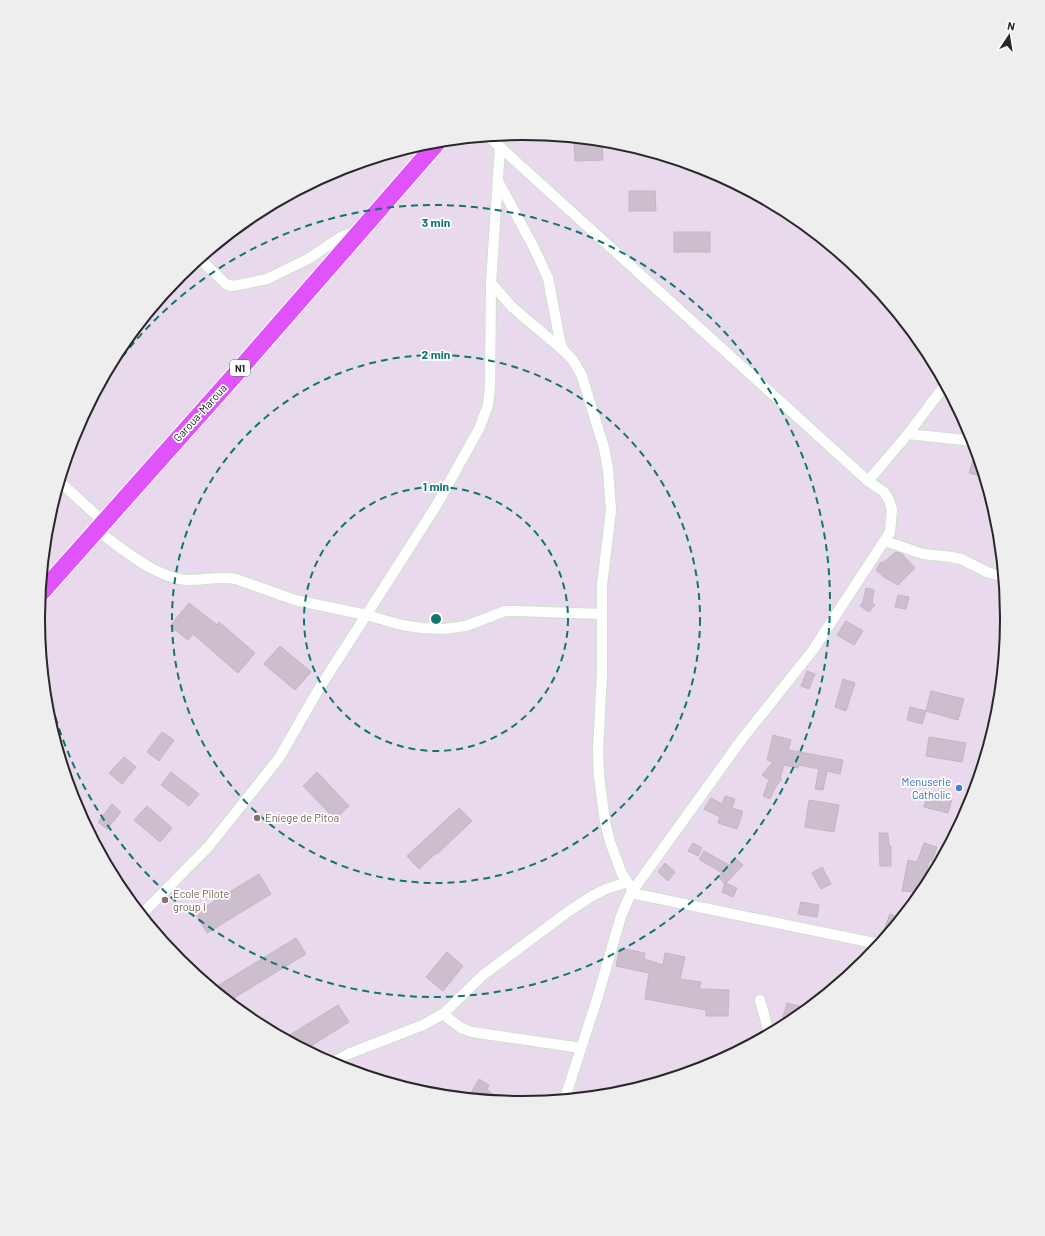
<svg xmlns="http://www.w3.org/2000/svg" width="1045" height="1236" font-family="Barlow,sans-serif">
  <style>
    .building { fill: #ccbecd; stroke: #c5b3c7 }
    .lines { fill: none; stroke-linecap: round; stroke-linejoin: round }
    .minor-casing { stroke: #cee2cf; stroke-width: 12 }
    .trunk-casing { stroke: #fff; stroke-width: 19 }
    .minor { stroke: #fff; stroke-width: 10 }
    .trunk { stroke: #e052fa; stroke-width: 17 }
    .ring { fill: none; stroke: #0f766e; stroke-width: 2; stroke-dasharray: 7 5 }
    .shop-dot { fill: #3f7fe0; stroke: #fff; stroke-width: 1.5 }
    .education-dot { fill: #8d6e63; stroke: #fff; stroke-width: 1.5 }
    .labels { text-anchor: middle; stroke-width: 3.5; stroke-linejoin: round; paint-order: stroke }
    .shield { fill: #fff; stroke: #686868; stroke-width: 1 }
    .shield-label { font-size: 10px; font-weight: bold; fill: #282828 }
    .street-label { font-size: 11px; fill: #282828; stroke: #fff }
    .shop-label { font-size: 11px; fill: #366cbe; stroke: #fff; text-anchor: end }
    .education-label { font-size: 11px; fill: #785e54; stroke: #fff; text-anchor: start }
    .rim { fill: none; stroke: #282828; stroke-width: 2 }
    .centre { fill: #0f766e; stroke: #fff; stroke-width: 2 }
    .ring-label { font-size: 12px; text-anchor: middle; font-weight: bold; fill: #0f766e; stroke: #fff; stroke-width: 3.5; stroke-linejoin: round; paint-order: stroke }
  </style>
  <rect width="100%" height="100%" fill="#e8d9ec"/>
  <g class="building">
    <polygon points="591,140 602,141 603,160 575,161 574,141"/>
    <polygon points="629,191 655,191 656,211 629,211"/>
    <rect x="674" y="232" width="36" height="20"/>
    <polygon points="976,451 980,465 984,477 969,473"/>
    <polygon points="896,552 901,553 915,568 898,585 884,577 876,570 881,562 883,563"/>
    <polygon points="866,588 874,590 872,602 875,605 869,612 860,606 863,602"/>
    <polygon points="898,595 909,597 906,609 895,607"/>
    <polygon points="189,603 217,625 219,622 255,653 238,673 193,634 188,640 170,626"/>
    <polygon points="846,621 863,631 854,645 837,635"/>
    <polygon points="280,646 311,672 295,690 264,664"/>
    <polygon points="807,671 815,674 809,689 801,686"/>
    <polygon points="843,679 855,683 846,711 835,707"/>
    <polygon points="931,691 964,699 958,720 926,711"/>
    <polygon points="910,707 926,711 922,724 907,720"/>
    <polygon points="162,732 174,740 159,761 147,752"/>
    <polygon points="773,735 791,740 788,750 843,760 840,774 827,771 823,790 815,789 819,769 799,765 798,768 784,765 780,778 782,779 776,786 770,799 763,796 769,780 762,775 773,762 767,760"/>
    <polygon points="929,737 966,743 962,762 926,756"/>
    <polygon points="124,757 136,767 122,784 109,773"/>
    <polygon points="171,772 199,794 189,806 161,785"/>
    <polygon points="317,772 349,806 335,819 303,786"/>
    <polygon points="928,792 952,799 948,813 924,807"/>
    <polygon points="725,796 735,799 732,808 742,811 742,815 737,829 718,823 720,817 704,809 711,798 722,804"/>
    <polygon points="809,800 839,805 834,832 805,827"/>
    <polygon points="112,804 121,812 107,829 98,822"/>
    <polygon points="147,806 172,828 160,842 134,820"/>
    <polygon points="459,808 472,821 437,854 436,853 419,869 407,856"/>
    <polygon points="879,833 888,833 889,846 891,846 891,866 880,866"/>
    <polygon points="693,843 702,848 698,856 688,851"/>
    <polygon points="924,843 937,847 932,861 929,861 921,892 902,891 908,860 917,862"/>
    <polygon points="704,851 729,865 736,859 743,865 725,884 718,877 722,873 699,859"/>
    <polygon points="665,863 675,872 668,881 658,872"/>
    <polygon points="822,867 831,884 821,889 812,873"/>
    <polygon points="259,874 271,894 207,933 195,913"/>
    <polygon points="725,883 737,888 733,897 722,892"/>
    <polygon points="801,902 819,905 817,917 798,914"/>
    <polygon points="890,914 900,918 883,939 881,938"/>
    <polygon points="296,938 306,954 229,1001 214,988"/>
    <polygon points="620,948 645,953 644,959 663,965 665,953 685,957 680,979 701,982 699,989 729,990 728,1016 706,1016 706,1010 645,999 649,973 616,966"/>
    <polygon points="447,952 463,966 443,991 426,977"/>
    <polygon points="787,1003 807,1008 791,1021 780,1027"/>
    <polygon points="338,1005 349,1022 306,1049 285,1038"/>
    <polygon points="479,1079 489,1085 487,1089 499,1100 474,1098 470,1095"/>
  </g>
  <g class="lines">
    <defs>
      <g id="minor">
        <polyline points="489,137 868,481 884,492 889,500 892,509 890,532 813,650 742,739 631,893 621,916 598,996 565,1098"/>
        <polyline points="498,181 533,246 548,278 560,341 564,351 573,360 582,376 604,448 608,469 611,510 602,585 602,673 598,751 599,776 605,822 610,842 622,874 633,890"/>
        <polyline points="200,259 226,284 231,286 238,285 267,279 308,259 341,237 358,230"/>
        <polyline points="491,283 512,307 564,351"/>
        <polyline points="908,434 973,441"/>
        <polyline points="868,481 908,434 945,385"/>
        <polyline points="60,482 104,522"/>
        <path d="M96,530C122,548 155,578 187,580C204,580 220,576 236,579L295,600L366,615L402,625L422,628L443,629L466,626L505,611H517L602,614"/>
        <polyline points="885,541 923,554 952,557 961,559 987,572 1003,577"/>
        <polyline points="631,893 879,944"/>
        <polyline points="142,914 209,846 279,758 317,692 436,506 479,429 488,405 490,387 491,283 500,147"/>
        <polyline points="760,1000 769,1033"/>
        <polyline points="443,1014 461,1028 472,1032 581,1048"/>
        <polyline points="332,1063 348,1054 423,1025 443,1014 483,975 569,911 592,896 606,889 627,882"/>
      </g>
      <polyline id="trunk" points="40,594 233,377 438,142"/>
    </defs>
    <use href="#minor" class="minor-casing"/>
    <use href="#trunk" class="trunk-casing"/>
    <use href="#minor" class="minor"/>
    <use href="#trunk" class="trunk"/>
  </g>
  <g class="ring">
    <circle cx="436" cy="619" r="132"/>
    <circle cx="436" cy="619" r="264"/>
    <path d="M41 650A396 396 0 1 1 43 664"/>
  </g>
  <circle class="shop-dot" cx="959" cy="788" r="4"/>
  <g class="education-dot">
    <circle cx="257" cy="818" r="4"/>
    <circle cx="165" cy="900" r="4"/>
  </g>
  <g class="labels">
    <rect class="shield" x="230" y="360" width="20" height="16" rx="3"/>
    <g class="shield-label">
      <text x="240" y="372">N1</text>
    </g>
    <g class="street-label">
      <text transform="translate(200 413) rotate(-48)" y="4">Garoua-Maroua</text>
    </g>
    <g class="shop-label">
      <text x="951" y="786">Menuserie<tspan x="951" dy="13">Catholic</tspan></text>
    </g>
    <g class="education-label">
      <text x="265" y="822">Eniege de Pitoa</text>
      <text x="173" y="898">Ecole Pilote<tspan x="173" dy="13">group I</tspan></text>
    </g>
  </g>
  <path d="M0 0H1045V1236H0ZM522 140H523A477 477 0 0 1 1000 617V619A477 477 0 0 1 523 1096H522A477 477 0 0 1 45 619V617A477 477 0 0 1 522 140Z" fill="#eee" fill-rule="evenodd"/>
  <path class="rim" d="M522 140H523A477 477 0 0 1 1000 617V619A477 477 0 0 1 523 1096H522A477 477 0 0 1 45 619V617A477 477 0 0 1 522 140Z"/>
  <circle cx="436" cy="619" r="6" class="centre"/>
  <g class="ring-label">
    <text x="436" y="227">3 min</text>
    <text x="436" y="359">2 min</text>
    <text x="436" y="491">1 min</text>
  </g>
  <g transform="translate(1009 36) rotate(12)" stroke="#ffffff" stroke-width="3" paint-order="stroke">
  <path d="M0-3L7 15L0 10L-7 15Z" fill="#282828"/>
  <text y="-6" font-size="11" font-weight="bold" text-anchor="middle" fill="#282828">N</text>
  </g>
</svg>
